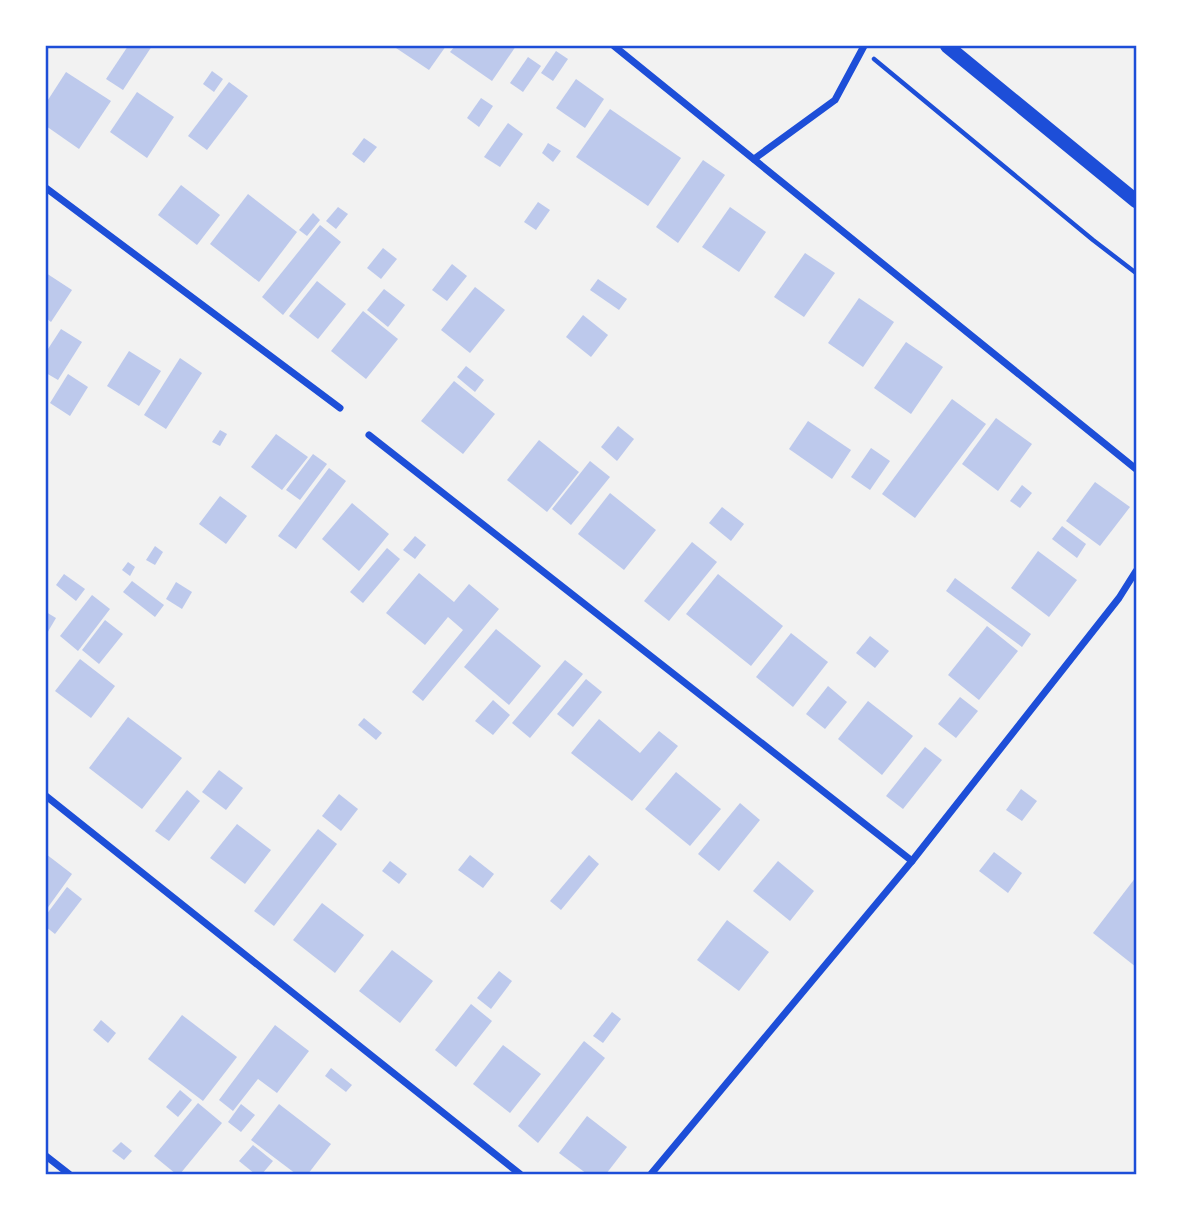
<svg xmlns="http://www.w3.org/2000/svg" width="1182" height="1220" font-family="Montserrat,sans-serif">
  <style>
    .building { fill: #bdc9ec }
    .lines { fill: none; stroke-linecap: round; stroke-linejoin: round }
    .path { stroke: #1d4ed8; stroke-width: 4.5 }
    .minor { stroke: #1d4ed8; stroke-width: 7 }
    .secondary { stroke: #1d4ed8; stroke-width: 14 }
    .neatline { fill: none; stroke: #1d4ed8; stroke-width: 2.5 }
  </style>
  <rect width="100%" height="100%" fill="#f2f2f2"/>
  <g class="building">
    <polygon points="128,46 152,46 123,90 106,79"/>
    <polygon points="398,46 446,46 429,70 396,48"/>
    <polygon points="455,46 516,46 492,81 450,52"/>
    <polygon points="556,51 568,59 553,81 541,73"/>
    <polygon points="528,57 541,66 523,92 510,83"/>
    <polygon points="212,71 223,79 214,92 203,84"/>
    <polygon points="66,72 111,101 79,149 46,126 46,103"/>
    <polygon points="576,79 604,99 585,128 556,108"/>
    <polygon points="229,82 248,96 207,150 188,136"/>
    <polygon points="137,92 174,117 147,158 110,132"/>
    <polygon points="481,98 493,106 479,127 467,118"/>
    <polygon points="610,109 681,158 648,206 576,157"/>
    <polygon points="508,123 523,134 500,167 484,157"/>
    <polygon points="364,138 377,147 364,163 352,154"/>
    <polygon points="548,143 561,151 553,162 542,153"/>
    <polygon points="703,160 725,175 678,243 656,227"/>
    <polygon points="181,185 220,215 197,245 158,215"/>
    <polygon points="248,194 297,232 259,282 210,244"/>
    <polygon points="538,202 550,210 536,230 524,222"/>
    <polygon points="338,207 348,214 336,229 326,221"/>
    <polygon points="730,207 766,232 739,272 702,247"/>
    <polygon points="313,213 320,220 307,236 299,230"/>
    <polygon points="320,225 341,242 283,315 262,297"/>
    <polygon points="383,248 397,259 381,279 367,268"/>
    <polygon points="805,253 835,273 804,317 774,297"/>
    <polygon points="452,264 467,276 447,301 432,290"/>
    <polygon points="46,273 72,290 51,322 46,318"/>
    <polygon points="598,279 627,299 619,310 590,290"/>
    <polygon points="317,281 346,304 318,339 289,316"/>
    <polygon points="475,287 505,310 470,353 441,330"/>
    <polygon points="384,289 405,305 388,327 367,310"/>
    <polygon points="859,298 894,322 863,367 828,343"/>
    <polygon points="363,311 398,339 366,379 331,351"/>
    <polygon points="583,315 608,335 591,357 566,337"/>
    <polygon points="61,329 82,342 58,380 46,373 46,352"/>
    <polygon points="906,342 943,367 911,414 874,388"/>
    <polygon points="129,351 161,371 139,406 107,386"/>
    <polygon points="180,358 202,373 166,429 144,415"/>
    <polygon points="466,366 484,380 475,392 457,377"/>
    <polygon points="68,374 88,387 70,416 50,403"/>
    <polygon points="454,381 495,414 463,454 421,421"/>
    <polygon points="952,399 986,424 915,518 882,494"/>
    <polygon points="996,418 1032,444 998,491 962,464"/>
    <polygon points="808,421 851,450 832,479 789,449"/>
    <polygon points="618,426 634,439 617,461 601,447"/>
    <polygon points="220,430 227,434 220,446 212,442"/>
    <polygon points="276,434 308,457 282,490 251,467"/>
    <polygon points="539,440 579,472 547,512 507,480"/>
    <polygon points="871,448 890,461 870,490 851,477"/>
    <polygon points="313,454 327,464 300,500 286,490"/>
    <polygon points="590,461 610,477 571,525 552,509"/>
    <polygon points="329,468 346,481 296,549 278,536"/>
    <polygon points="1095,482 1130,507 1100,546 1066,521"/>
    <polygon points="1022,485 1032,493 1020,508 1010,501"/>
    <polygon points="610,493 656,530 624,570 578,534"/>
    <polygon points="220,496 247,516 226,544 199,524"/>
    <polygon points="352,503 389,534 359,571 322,539"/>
    <polygon points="722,507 744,524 731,541 709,523"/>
    <polygon points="1062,526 1086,544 1077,558 1052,539"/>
    <polygon points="415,536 426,545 415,559 403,550"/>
    <polygon points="692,542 717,562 669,621 644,601"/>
    <polygon points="155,546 163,552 155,565 146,560"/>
    <polygon points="387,548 400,559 363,603 350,592"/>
    <polygon points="1038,551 1077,580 1049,617 1011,588"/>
    <polygon points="128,562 135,567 130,576 122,570"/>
    <polygon points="419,573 454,602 469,584 499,609 423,701 412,692 463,630 448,617 425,645 386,613"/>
    <polygon points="64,574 85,589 76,601 56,585"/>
    <polygon points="718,574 783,626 751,666 686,614"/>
    <polygon points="955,578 1031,634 1022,647 946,591"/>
    <polygon points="132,581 164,605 155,617 123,592"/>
    <polygon points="176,582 192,592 182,609 166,599"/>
    <polygon points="92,595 110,609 78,651 60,636"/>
    <polygon points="46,612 56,618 46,635"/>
    <polygon points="105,620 123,634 99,664 82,650"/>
    <polygon points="987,626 1018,651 979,700 948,675"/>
    <polygon points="496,629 541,666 509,705 464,667"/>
    <polygon points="791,633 828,662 793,707 756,677"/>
    <polygon points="870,636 889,651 875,668 856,653"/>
    <polygon points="80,659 115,686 91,718 55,691"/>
    <polygon points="565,660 583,674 530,738 512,723"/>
    <polygon points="586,679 602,692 573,727 557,714"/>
    <polygon points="828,686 847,702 825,729 806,714"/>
    <polygon points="960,697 978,711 956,738 938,724"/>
    <polygon points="493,700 510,715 493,735 475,721"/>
    <polygon points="868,701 913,736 882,775 838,739"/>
    <polygon points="128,717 182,758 142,809 89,768"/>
    <polygon points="364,718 382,733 376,740 358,725"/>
    <polygon points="599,719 640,753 659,731 678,746 632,801 571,753"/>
    <polygon points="925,747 942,760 903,809 886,796"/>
    <polygon points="219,770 243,788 226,810 202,792"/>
    <polygon points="676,772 721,809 690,846 645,809"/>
    <polygon points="1021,789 1037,801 1022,821 1006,810"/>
    <polygon points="187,790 200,801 169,841 155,831"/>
    <polygon points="339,794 358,809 341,831 322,816"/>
    <polygon points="740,803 760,820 719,871 698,854"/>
    <polygon points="237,824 271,850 245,884 210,858"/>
    <polygon points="318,829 337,844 274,926 254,911"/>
    <polygon points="994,852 1022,873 1008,893 979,871"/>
    <polygon points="46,854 72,874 46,910"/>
    <polygon points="470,855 494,874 483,888 458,870"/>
    <polygon points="589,855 599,864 561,910 550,901"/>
    <polygon points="390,861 407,874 399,884 382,871"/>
    <polygon points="778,861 814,891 790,921 753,891"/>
    <polygon points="1136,877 1136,967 1093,933"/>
    <polygon points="67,887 82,899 55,934 46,927 46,915"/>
    <polygon points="322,903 364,935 335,973 293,940"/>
    <polygon points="727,920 769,952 739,991 697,960"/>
    <polygon points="392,950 433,981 400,1023 359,991"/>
    <polygon points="499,971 512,981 491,1009 477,998"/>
    <polygon points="471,1004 492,1021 456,1067 435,1050"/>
    <polygon points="612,1012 621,1019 603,1043 593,1036"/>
    <polygon points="182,1015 237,1057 203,1101 148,1059"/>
    <polygon points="101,1020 116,1033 108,1043 93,1030"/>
    <polygon points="275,1025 309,1051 277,1093 258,1079 233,1111 219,1100"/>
    <polygon points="584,1041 605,1058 538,1143 518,1126"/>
    <polygon points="503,1045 541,1074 510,1113 473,1084"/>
    <polygon points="331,1068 352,1085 346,1092 325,1076"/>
    <polygon points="180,1090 192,1100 178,1117 166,1107"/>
    <polygon points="198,1103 222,1123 180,1174 176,1174 154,1156"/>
    <polygon points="241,1104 255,1115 241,1132 228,1122"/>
    <polygon points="279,1104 331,1144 308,1174 296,1174 251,1140"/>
    <polygon points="587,1116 627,1147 606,1174 587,1174 559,1153"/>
    <polygon points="121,1142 132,1151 124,1160 112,1151"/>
    <polygon points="253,1145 273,1161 262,1174 255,1174 239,1161"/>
  </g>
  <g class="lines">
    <polyline class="path" points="874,59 1093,240 1136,273"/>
    <g class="minor">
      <polyline points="614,46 1136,469"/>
      <polyline points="754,159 835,100 864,46"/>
      <polyline points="46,188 340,408"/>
      <polyline points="369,435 912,861"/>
      <polyline points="46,796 520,1174"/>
      <polyline points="46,1156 69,1174"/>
      <polyline points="651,1174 912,861 1119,598 1136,571"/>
    </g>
    <polyline class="secondary" points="947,46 1136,201"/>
  </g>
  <rect width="1182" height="1220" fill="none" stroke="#ffffff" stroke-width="94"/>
  <rect x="47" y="47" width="1088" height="1126" class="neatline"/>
</svg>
